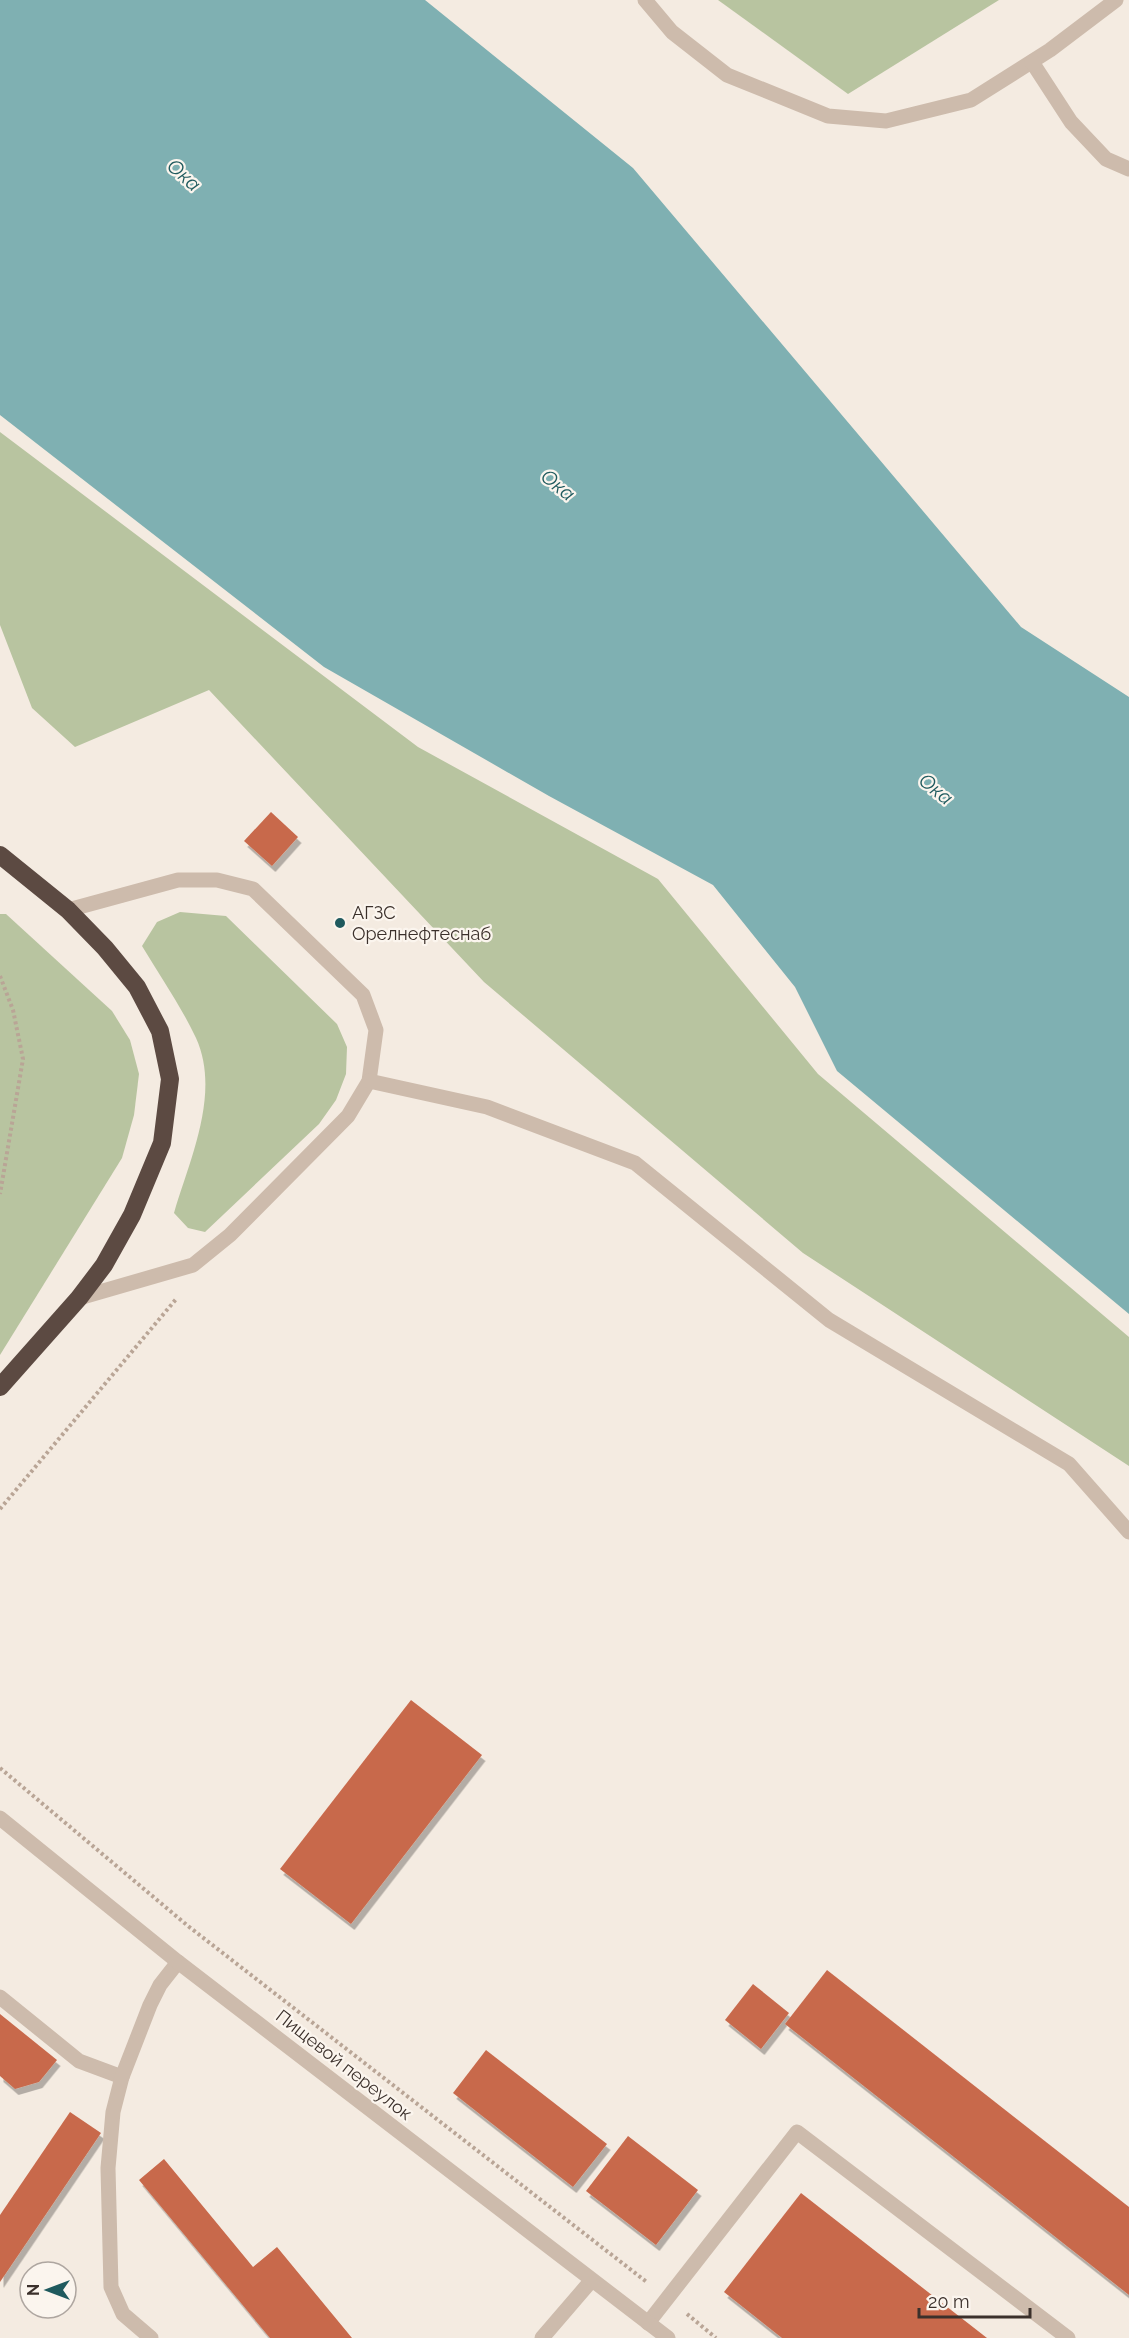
<svg xmlns="http://www.w3.org/2000/svg" width="1129" height="2338" font-family="Raleway,sans-serif">
  <style>
    .green { fill: #b8c4a0 }
    .water { fill: #7fb0b2 }
    .building { fill: #c8694b; filter: url(#shadow) }
    .lines { fill: none; stroke-linecap: round; stroke-linejoin: round }
    .path { stroke: #b9a596; stroke-width: 4; stroke-dasharray: 3 3; stroke-linecap: butt }
    .lane { stroke: #cdbbac; stroke-width: 15 }
    .street { stroke: #cdbbac; stroke-width: 15 }
    .highway { stroke: #5c4a42; stroke-width: 18 }
    .poi-dot { fill: #1f5a5e; stroke: #fbf5ee; stroke-width: 2 }
    .labels { text-anchor: middle; stroke-width: 4.5; stroke-linejoin: round; paint-order: stroke }
    .poi-label { font-size: 18px; fill: #3b302b; stroke: #fbf5ee; text-anchor: start }
    .street-label { font-size: 18px; fill: #3b302b; stroke: #fbf5ee }
    .water-label { font-size: 20px; font-style: italic; fill: #1f5a5e; stroke: #fbf5ee }
  </style>
  <defs>
    <filter id="shadow"><feDropShadow dx="3.5" dy="6" stdDeviation="0" flood-color="#0004"/></filter>
  </defs>
  <rect width="100%" height="100%" fill="#f4ebe1"/>
  <g class="green">
    <polygon points="718,0 999,0 848,94"/>
    <polygon points="0,432 418,747 658,879 818,1074 1129,1337 1129,1466 803,1253 484,982 209,690 75,747 32,708 0,625"/>
    <path d="M180,912L226,916L337,1024L347,1047L346,1074L336,1100L319,1124L205,1232L188,1228L174,1213C190,1159 221,1093 196,1038C181,1006 160,976 142,946L157,922Z"/>
    <polygon points="0,914 6,914 112,1011 130,1040 139,1074 134,1115 122,1158 0,1355"/>
  </g>
  <polygon class="water" points="0,0 425,0 633,168 1021,627 1129,697 1129,1314 837,1071 795,987 713,885 549,796 324,667 0,415"/>
  <g class="building">
    <polygon points="271,812 298,837 272,866 244,841"/>
    <polygon points="411,1700 482,1755 351,1924 280,1869"/>
    <polygon points="827,1970 1129,2207 1129,2295 785,2024"/>
    <polygon points="753,1984 789,2013 761,2049 725,2020"/>
    <polygon points="0,2014 57,2060 39,2082 15,2089 0,2076"/>
    <polygon points="486,2050 607,2144 573,2187 453,2093"/>
    <polygon points="70,2112 101,2133 0,2282 0,2215"/>
    <polygon points="628,2136 698,2190 656,2245 586,2191"/>
    <polygon points="164,2159 253,2267 277,2247 352,2338 270,2338 139,2180"/>
    <polygon points="801,2193 987,2338 782,2338 724,2292"/>
  </g>
  <g class="lines">
    <g class="path">
      <polyline points="0,976 13,1010 23,1059 0,1194"/>
      <polyline points="0,1509 177,1298"/>
      <polyline points="0,1768 188,1926 648,2283"/>
      <polyline points="687,2314 716,2338"/>
    </g>
    <g class="lane">
      <polyline points="645,0 672,32 727,75 828,116 886,121 971,100 1050,50 1116,0"/>
      <polyline points="1032,62 1071,122 1106,159 1129,169"/>
      <polyline points="68,910 178,880 217,880 253,889 363,995 376,1030 369,1081 348,1116 230,1235 193,1265 79,1298"/>
      <polyline points="369,1081 487,1107 635,1163 829,1320 1069,1464 1129,1532"/>
      <polyline points="0,1997 79,2061 122,2077"/>
      <polyline points="648,2323 797,2132 1068,2338"/>
      <polyline points="151,2338 123,2314 111,2287 108,2168 113,2112 122,2077 150,2005 160,1985 178,1962"/>
      <polyline points="542,2338 591,2281"/>
    </g>
    <polyline class="street" points="0,1818 178,1962 668,2338"/>
    <polyline class="highway" points="0,855 68,910 105,948 137,987 160,1031 170,1079 162,1143 132,1215 104,1265 79,1298 0,1387"/>
  </g>
  <circle class="poi-dot" cx="340" cy="923" r="6"/>
  <g class="labels">
    <g class="poi-label">
      <text x="352" y="919">АГЗС<tspan x="352" dy="21">Орелнефтеснаб</tspan></text>
    </g>
    <g class="street-label">
      <text transform="translate(344 2065) rotate(38)" y="6">Пищевой переулок</text>
    </g>
    <g class="water-label">
      <text transform="translate(184 175) rotate(42)" y="7">Ока</text>
      <text transform="translate(558 485) rotate(39)" y="7">Ока</text>
      <text transform="translate(936 789) rotate(39)" y="7">Ока</text>
    </g>
  </g>
  <g transform="translate(48 2290) rotate(270)"><circle r="28" fill="#fbf5ee" stroke="#aea6a0" stroke-width="1.5"/>
  <path d="M0-4.5L10 22L0 15L-10 22Z" fill="#1f5a5e"/>
  <text y="-9" font-size="16" font-weight="bold" text-anchor="middle" fill="#3b302b">N</text>
  </g>
  <path d="M919 2308v9h111v-9" fill="none" stroke="#3b302b" stroke-width="3"/>
  <text x="928" y="2308" font-size="18" fill="#3b302b" stroke="#fbf5ee" stroke-width="4.5" paint-order="stroke">20 m</text>
</svg>
